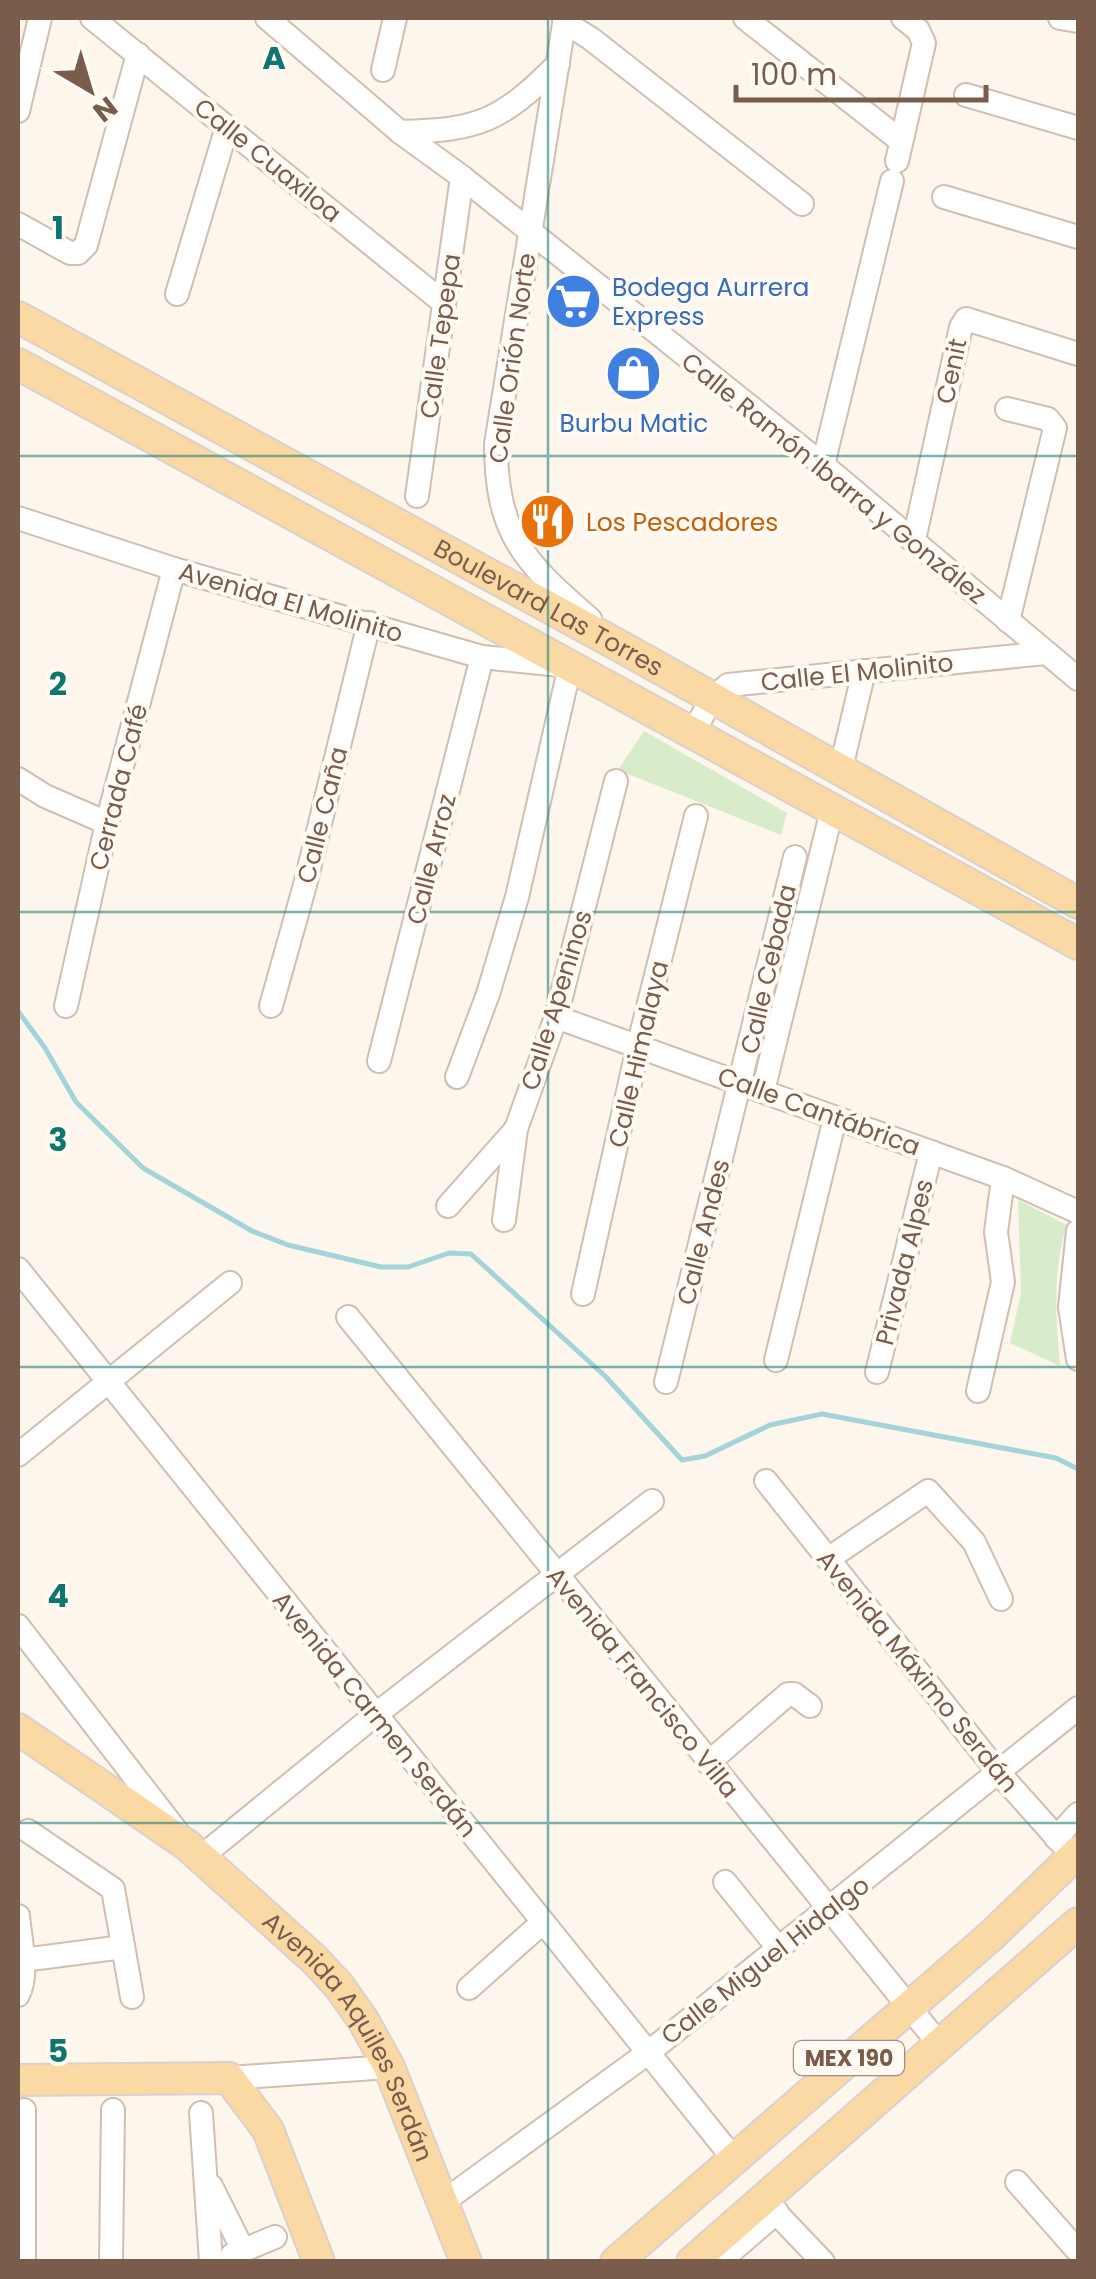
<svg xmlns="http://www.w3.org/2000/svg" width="1096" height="2279" font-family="Poppins,sans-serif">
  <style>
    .green { fill: #d8ecc9 }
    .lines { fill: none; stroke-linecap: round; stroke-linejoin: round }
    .stream { stroke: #a5d3da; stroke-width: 5 }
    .minor-casing { stroke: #d1beb0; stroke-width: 26 }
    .major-casing { stroke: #dad1cd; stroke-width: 34 }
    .minor { stroke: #fff; stroke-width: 22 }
    .major { stroke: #fbd9a5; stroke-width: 30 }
    .grid { fill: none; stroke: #0f766e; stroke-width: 2.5; stroke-opacity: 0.55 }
    .labels { text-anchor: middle; stroke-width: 8; stroke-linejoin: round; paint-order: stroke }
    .shield { fill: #fffaf3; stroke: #a28b7f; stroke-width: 2.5 }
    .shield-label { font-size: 22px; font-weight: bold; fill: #7a5c4d }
    .street-label { font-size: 25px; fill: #7a5c4d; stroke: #fffaf3 }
    .shop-label { font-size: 25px; fill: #366cbe; stroke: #fffaf3; text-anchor: start }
    .food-label { font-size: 25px; fill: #c56008; stroke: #fffaf3; text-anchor: start }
    .grid-label { font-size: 32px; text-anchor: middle; font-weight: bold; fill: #0f766e; stroke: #fffaf3; stroke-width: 8; stroke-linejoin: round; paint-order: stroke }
  </style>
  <rect width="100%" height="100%" fill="#fdf6ec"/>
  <g class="green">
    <polygon points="644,731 787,813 781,835 618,770"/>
    <path d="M1018,1200L1067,1225C1052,1268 1056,1321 1060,1366L1010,1343L1021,1293Z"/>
  </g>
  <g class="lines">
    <polyline class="stream" points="18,1011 45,1048 76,1102 143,1168 252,1231 288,1245 381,1267 408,1267 449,1253 471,1254 605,1376 682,1460 705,1456 770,1425 822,1414 1056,1458 1078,1469"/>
    <defs>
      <g id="minor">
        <polyline points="92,18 444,303"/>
        <polyline points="267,18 400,132 462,177 823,465 1078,679"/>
        <path d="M565,18L496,444C496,534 524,562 590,619"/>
        <polyline points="745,18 901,141"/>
        <polyline points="1060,18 1078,21"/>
        <polyline points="564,22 590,38 802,204"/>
        <polyline points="383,70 395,18"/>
        <polyline points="966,95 1078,128"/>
        <polyline points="18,111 40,18"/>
        <path d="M400,132C480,130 501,121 558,64"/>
        <polyline points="897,161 924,43 918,30 903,18"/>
        <polyline points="944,197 1078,237"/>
        <polyline points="18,224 70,253 78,253 86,245 138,54"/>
        <polyline points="177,294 227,127"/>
        <polyline points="1007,409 1048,419 1055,428 1008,621"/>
        <polyline points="823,465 892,181"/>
        <polyline points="417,496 462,177"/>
        <polyline points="18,518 174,569 482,657 570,666 517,897 488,994 457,1077"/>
        <polyline points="914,540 961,327 966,319 1078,354"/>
        <polyline points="693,732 712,699 728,685 1046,653"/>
        <polyline points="840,772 864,671"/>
        <polyline points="18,779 45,796 107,823"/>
        <polyline points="66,1006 107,823 174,569"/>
        <polyline points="271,1006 305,885 369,623"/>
        <polyline points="556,1017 1003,1178 1078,1212"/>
        <polyline points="379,1061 482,657"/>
        <polyline points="763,1091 832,810"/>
        <polyline points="448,1206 516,1129"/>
        <polyline points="504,1220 516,1129 556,1017 616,781"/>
        <polyline points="1078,1231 1070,1307 1078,1359"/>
        <polyline points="18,1269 733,2158"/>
        <polyline points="583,1294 638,1047 696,816"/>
        <polyline points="348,1317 940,2045"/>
        <polyline points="776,1360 835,1118"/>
        <polyline points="877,1372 931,1152"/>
        <polyline points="666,1382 795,857"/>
        <polyline points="978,1391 1003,1282 996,1232 1003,1178"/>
        <polyline points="18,1455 230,1283"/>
        <polyline points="766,1481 999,1773 1074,1857"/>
        <polyline points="828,1559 928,1491 974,1542 1001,1599"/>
        <polyline points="18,1626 175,1829"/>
        <polyline points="708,1763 788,1694 794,1694 810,1706"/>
        <polyline points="28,1831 113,1889 132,1997"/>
        <polyline points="1056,1838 1078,1814"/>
        <polyline points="201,1857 375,1715 652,1501"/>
        <polyline points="725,1882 779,1949"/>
        <path d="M18,1916C20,1940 29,1973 18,1995"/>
        <polyline points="23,1960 123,1947"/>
        <polyline points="469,1988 542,1923"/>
        <polyline points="229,2078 389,2067"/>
        <polyline points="24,2110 24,2262"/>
        <polyline points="201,2113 211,2262"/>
        <polyline points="1017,2182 1076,2249"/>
        <polyline points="211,2186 243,2250"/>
        <polyline points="764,2200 823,2262"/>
        <polyline points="443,2202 649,2052 1078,1708"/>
        <polyline points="232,2255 275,2237"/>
        <polyline points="111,2262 113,2110"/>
        <polyline points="719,2262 777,2212"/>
      </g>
      <g id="major">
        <path id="s1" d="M18,317L627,650L1078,903"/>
        <polyline points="18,364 1078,944"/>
        <path id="s2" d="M18,1729L187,1845L315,1960L339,1986L363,2020L389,2067L466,2262"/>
        <polyline points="18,2080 229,2078 268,2130 319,2262"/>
        <polyline points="616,2262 992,1935 1078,1852"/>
        <polyline points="692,2262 1078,1923"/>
      </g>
    </defs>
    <use href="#minor" class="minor-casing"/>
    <use href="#major" class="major-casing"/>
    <use href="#minor" class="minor"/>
    <use href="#major" class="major"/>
  </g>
  <path class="grid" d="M548,18V2262M18,456H1078M18,912H1078M18,1367H1078M18,1823H1078"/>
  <defs>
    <symbol id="supermarket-disc" viewBox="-11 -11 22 22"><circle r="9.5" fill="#3f7fe0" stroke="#fffaf3"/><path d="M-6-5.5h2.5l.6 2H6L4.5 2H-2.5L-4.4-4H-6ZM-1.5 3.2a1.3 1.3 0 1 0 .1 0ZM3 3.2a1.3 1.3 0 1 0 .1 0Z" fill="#fff"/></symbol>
    <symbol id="shop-disc" viewBox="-11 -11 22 22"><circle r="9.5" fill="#3f7fe0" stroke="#fffaf3"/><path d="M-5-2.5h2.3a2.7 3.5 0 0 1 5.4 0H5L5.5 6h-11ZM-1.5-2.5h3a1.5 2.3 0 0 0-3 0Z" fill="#fff"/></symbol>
    <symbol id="restaurant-disc" viewBox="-11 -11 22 22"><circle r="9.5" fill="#e8710a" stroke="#fffaf3"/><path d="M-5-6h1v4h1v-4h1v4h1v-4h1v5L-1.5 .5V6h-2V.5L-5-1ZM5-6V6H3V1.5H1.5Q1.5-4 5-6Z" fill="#fff"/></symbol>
  </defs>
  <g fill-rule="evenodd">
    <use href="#supermarket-disc" x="542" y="270" width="63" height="63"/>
    <use href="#shop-disc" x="602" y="342" width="63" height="63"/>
    <use href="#restaurant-disc" x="516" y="490" width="63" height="63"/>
  </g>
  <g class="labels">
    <rect class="shield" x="794" y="2041" width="110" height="34" rx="8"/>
    <g class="shield-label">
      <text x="849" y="2066">MEX 190</text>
    </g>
    <g class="street-label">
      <text transform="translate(268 160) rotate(39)" y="9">Calle Cuaxiloa</text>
      <text transform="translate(440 336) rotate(-82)" y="9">Calle Tepepa</text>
      <text transform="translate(512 358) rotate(-82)" y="9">Calle Orión Norte</text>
      <text transform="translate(951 371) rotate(-78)" y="9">Cenit</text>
      <text transform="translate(834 478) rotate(39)" y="9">Calle Ramón Ibarra y González</text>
      <text transform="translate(291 602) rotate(16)" y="9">Avenida El Molinito</text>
      <text dy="9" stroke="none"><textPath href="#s1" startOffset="605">Boulevard Las Torres</textPath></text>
      <text transform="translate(857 672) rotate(-6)" y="9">Calle El Molinito</text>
      <text transform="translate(118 787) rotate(-76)" y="9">Cerrada Café</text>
      <text transform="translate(322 815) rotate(-76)" y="9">Calle Caña</text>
      <text transform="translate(431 859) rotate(-76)" y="9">Calle Arroz</text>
      <text transform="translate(768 969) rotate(-77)" y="9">Calle Cebada</text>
      <text transform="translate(556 1000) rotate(-73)" y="9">Calle Apeninos</text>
      <text transform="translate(638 1054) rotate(-77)" y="9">Calle Himalaya</text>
      <text transform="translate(819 1111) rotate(20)" y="9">Calle Cantábrica</text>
      <text transform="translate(703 1232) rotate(-76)" y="9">Calle Andes</text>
      <text transform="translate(904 1262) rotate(-76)" y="9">Privada Alpes</text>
      <text transform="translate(918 1671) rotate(51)" y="9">Avenida Máximo Serdán</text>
      <text transform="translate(643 1682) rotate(51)" y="9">Avenida Francisco Villa</text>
      <text transform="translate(375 1714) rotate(51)" y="9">Avenida Carmen Serdán</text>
      <text transform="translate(765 1960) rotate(-38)" y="9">Calle Miguel Hidalgo</text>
      <text dy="9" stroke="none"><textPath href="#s2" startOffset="460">Avenida Aquiles Serdán</textPath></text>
    </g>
    <g class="shop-label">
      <text x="612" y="296">Bodega Aurrera<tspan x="612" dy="29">Express</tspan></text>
      <text x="634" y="432" text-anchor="middle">Burbu Matic</text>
    </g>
    <g class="food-label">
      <text x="586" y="531">Los Pescadores</text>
    </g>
  </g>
  <g class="grid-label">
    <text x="274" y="69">A</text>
    <text x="58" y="239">1</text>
    <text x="58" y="695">2</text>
    <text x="58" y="1151">3</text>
    <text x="58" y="1607">4</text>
    <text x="58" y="2062">5</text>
  </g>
  <rect width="1096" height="2279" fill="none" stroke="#7a5c4d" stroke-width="40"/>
  <g transform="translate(90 90) rotate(142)" stroke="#fffaf3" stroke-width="8" paint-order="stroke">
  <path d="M0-8L18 38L0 25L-18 38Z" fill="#7a5c4d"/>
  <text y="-15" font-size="28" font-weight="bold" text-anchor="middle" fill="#7a5c4d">N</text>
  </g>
  <path d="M736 85v15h250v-15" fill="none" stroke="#7a5c4d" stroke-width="5"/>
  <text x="751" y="85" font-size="30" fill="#7a5c4d" stroke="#fffaf3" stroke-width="8" paint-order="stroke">100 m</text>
</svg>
